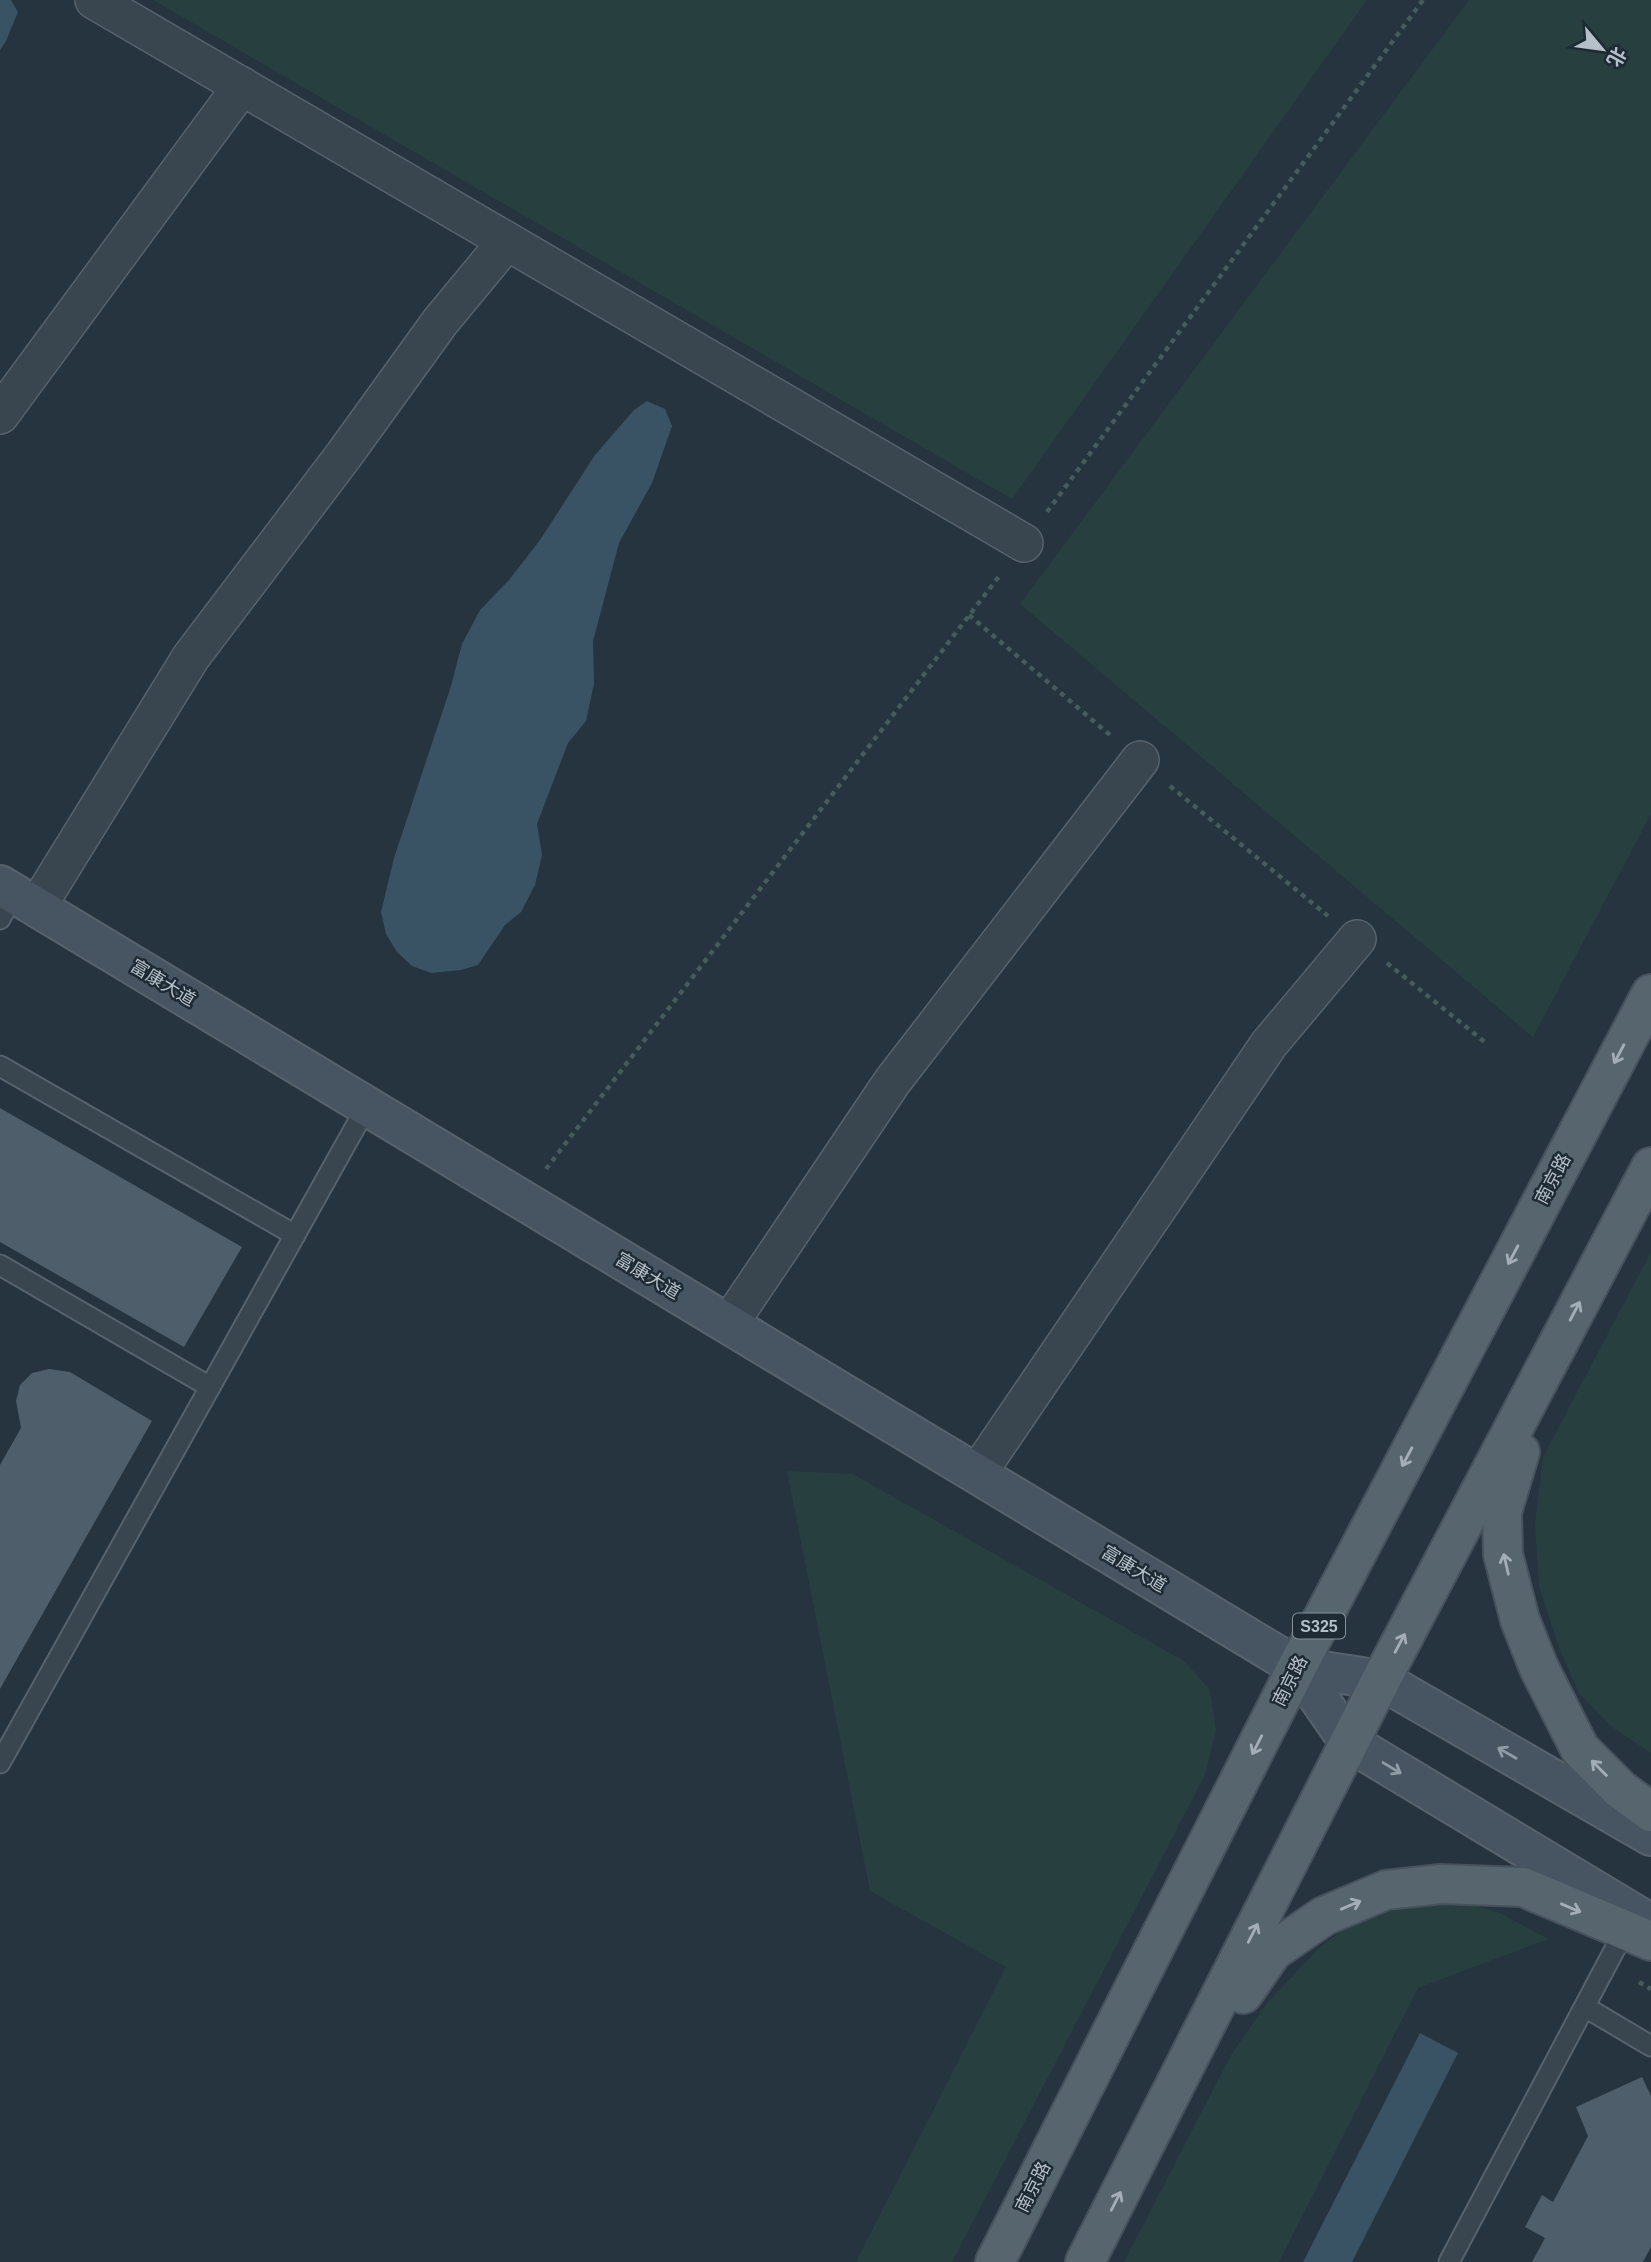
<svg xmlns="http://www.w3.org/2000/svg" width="1651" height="2262" font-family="Arial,'Noto Sans SC',sans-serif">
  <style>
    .green { fill: #27403f }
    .water { fill: #395365 }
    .building { fill: #4e5e6a }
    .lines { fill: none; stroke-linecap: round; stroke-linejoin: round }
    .lane-casing { stroke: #57636c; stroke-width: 23 }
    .street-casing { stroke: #57636c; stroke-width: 40 }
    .secondary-casing { stroke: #57636c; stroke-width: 42 }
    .primary-casing { stroke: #46515b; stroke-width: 42 }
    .path { stroke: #455c5b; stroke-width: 4.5; stroke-dasharray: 5 5; stroke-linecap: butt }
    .lane { stroke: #39454f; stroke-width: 19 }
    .street { stroke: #39454f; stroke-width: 37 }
    .secondary { stroke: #475562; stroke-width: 38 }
    .primary { stroke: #57656f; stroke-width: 38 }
    .oneway { stroke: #a3aeb7 }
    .oneway2 { stroke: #8f9ba5 }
    .labels { text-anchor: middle; stroke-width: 5; stroke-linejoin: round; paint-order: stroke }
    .shield { fill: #1e2a34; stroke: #88939c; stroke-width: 2 }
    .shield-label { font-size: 16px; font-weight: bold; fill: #b6c0c9 }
    .street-label { font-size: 18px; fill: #b6c0c9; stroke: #1e2a34 }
  </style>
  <rect width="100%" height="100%" fill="#25343f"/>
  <g class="green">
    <polygon points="153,0 1367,0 1012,499"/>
    <polygon points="1469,0 1651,0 1651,814 1533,1037 1020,604"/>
    <polygon points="1651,1252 1651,1753 1612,1727 1579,1693 1559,1648 1539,1586 1535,1524 1543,1457"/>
    <polygon points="787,1471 853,1474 1184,1661 1210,1690 1216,1731 1205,1775 952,2262 856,2262 1006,1967 870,1891"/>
    <polygon points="1455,1900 1500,1913 1548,1939 1418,1988 1279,2262 1124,2262 1231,2055 1267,2003 1321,1946 1374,1908"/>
  </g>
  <g class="water">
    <polygon points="0,0 11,0 18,12 6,41 0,50"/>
    <polygon points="647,401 665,409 672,426 652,483 619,543 593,641 594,684 586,721 568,743 537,824 542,855 535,885 521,912 505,925 478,965 461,970 431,973 412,966 397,952 386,934 381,912 394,858 451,686 462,644 480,610 509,580 540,540 595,455 634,410"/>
    <polygon points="1420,2033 1458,2053 1352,2262 1303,2262"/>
  </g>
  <g class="building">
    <polygon points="0,1108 242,1247 184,1347 0,1242"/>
    <polygon points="49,1369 70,1372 152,1421 0,1689 0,1465 21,1428 16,1401 20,1385 32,1373"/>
    <polygon points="1642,2077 1651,2096 1651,2247 1643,2262 1532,2262 1545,2238 1525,2227 1542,2195 1553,2202 1588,2136 1576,2107"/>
  </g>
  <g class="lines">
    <defs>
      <g id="lane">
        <polyline points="0,919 14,894"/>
        <polyline points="0,1066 295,1235"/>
        <polyline points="0,1265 210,1387"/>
        <polyline points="0,1763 367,1106"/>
        <polyline points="1585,2007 1651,2046"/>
        <polyline points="1449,2262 1625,1930"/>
      </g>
      <g id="street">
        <polyline points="94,0 1024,543"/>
        <polyline points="0,415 242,86"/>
        <polyline points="37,907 191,657 344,455 440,322 507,241"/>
        <polyline points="729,1324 892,1082 1140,760"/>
        <polyline points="977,1474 1269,1044 1357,939"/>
      </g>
      <g id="secondary">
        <polyline points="0,885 1297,1667 1381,1680 1651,1836"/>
        <polyline points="1297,1667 1349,1742 1651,1924"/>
      </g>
      <g id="primary">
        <polyline points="1520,1452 1502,1512 1503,1554 1520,1620 1539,1668 1580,1749 1621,1790 1651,1812"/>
        <polyline points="1243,1994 1273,1951 1324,1916 1386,1890 1441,1884 1523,1887 1651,1941"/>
        <polyline points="995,2262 1297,1667 1651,994"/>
        <polyline points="1085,2262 1381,1680 1651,1167"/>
      </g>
    </defs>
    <use href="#lane" class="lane-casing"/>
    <use href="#street" class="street-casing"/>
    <use href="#secondary" class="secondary-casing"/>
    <use href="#primary" class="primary-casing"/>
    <g class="path">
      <polyline points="1047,512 1423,0"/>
      <polyline points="969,615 1110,735"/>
      <polyline points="1170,786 1328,916"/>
      <polyline points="1387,963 1486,1043"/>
      <polyline points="546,1169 1000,575"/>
      <polyline points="1639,1982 1651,1989"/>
    </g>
    <use href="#lane" class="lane"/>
    <use href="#street" class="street"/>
    <use href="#secondary" class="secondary"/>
    <use href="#primary" class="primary"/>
  </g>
  <defs><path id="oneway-shaft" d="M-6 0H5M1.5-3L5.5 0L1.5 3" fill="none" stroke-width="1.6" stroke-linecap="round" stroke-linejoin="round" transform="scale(1.75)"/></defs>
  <g class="oneway">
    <use href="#oneway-shaft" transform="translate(1619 1054) rotate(118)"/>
    <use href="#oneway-shaft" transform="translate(1513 1255) rotate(118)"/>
    <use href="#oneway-shaft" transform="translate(1575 1311) rotate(-62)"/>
    <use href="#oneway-shaft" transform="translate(1407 1457) rotate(118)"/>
    <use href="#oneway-shaft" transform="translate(1506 1564) rotate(-103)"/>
    <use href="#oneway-shaft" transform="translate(1400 1643) rotate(-62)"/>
    <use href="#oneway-shaft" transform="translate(1257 1745) rotate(117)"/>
    <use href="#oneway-shaft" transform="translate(1599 1768) rotate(-135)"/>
    <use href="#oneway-shaft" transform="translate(1351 1905) rotate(-23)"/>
    <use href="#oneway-shaft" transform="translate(1571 1908) rotate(23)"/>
    <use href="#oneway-shaft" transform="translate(1253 1933) rotate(-63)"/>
    <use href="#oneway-shaft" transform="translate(1116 2201) rotate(-63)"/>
  </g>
  <g class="oneway2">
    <use href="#oneway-shaft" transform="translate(1507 1753) rotate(-150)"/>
    <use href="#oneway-shaft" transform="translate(1392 1768) rotate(31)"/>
  </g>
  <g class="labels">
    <rect class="shield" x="1293" y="1613.5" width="52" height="25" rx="5"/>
    <g class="shield-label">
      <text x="1319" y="1632">S325</text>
    </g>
    <g class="street-label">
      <text transform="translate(163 983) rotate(31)" y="6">富康大道</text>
      <text transform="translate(1553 1179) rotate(-62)" y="6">南京路</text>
      <text transform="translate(648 1276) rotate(31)" y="6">富康大道</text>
      <text transform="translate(1134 1569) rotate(31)" y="6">富康大道</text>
      <text transform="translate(1290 1681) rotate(-63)" y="6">南京路</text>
      <text transform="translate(1033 2187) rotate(-63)" y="6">南京路</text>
    </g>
  </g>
  <g transform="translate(1602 49) rotate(119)" stroke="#1e2a34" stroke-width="5" paint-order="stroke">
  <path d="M0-5L12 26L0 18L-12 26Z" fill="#b6c0c9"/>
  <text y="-10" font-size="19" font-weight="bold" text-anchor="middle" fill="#b6c0c9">北</text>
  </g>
</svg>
